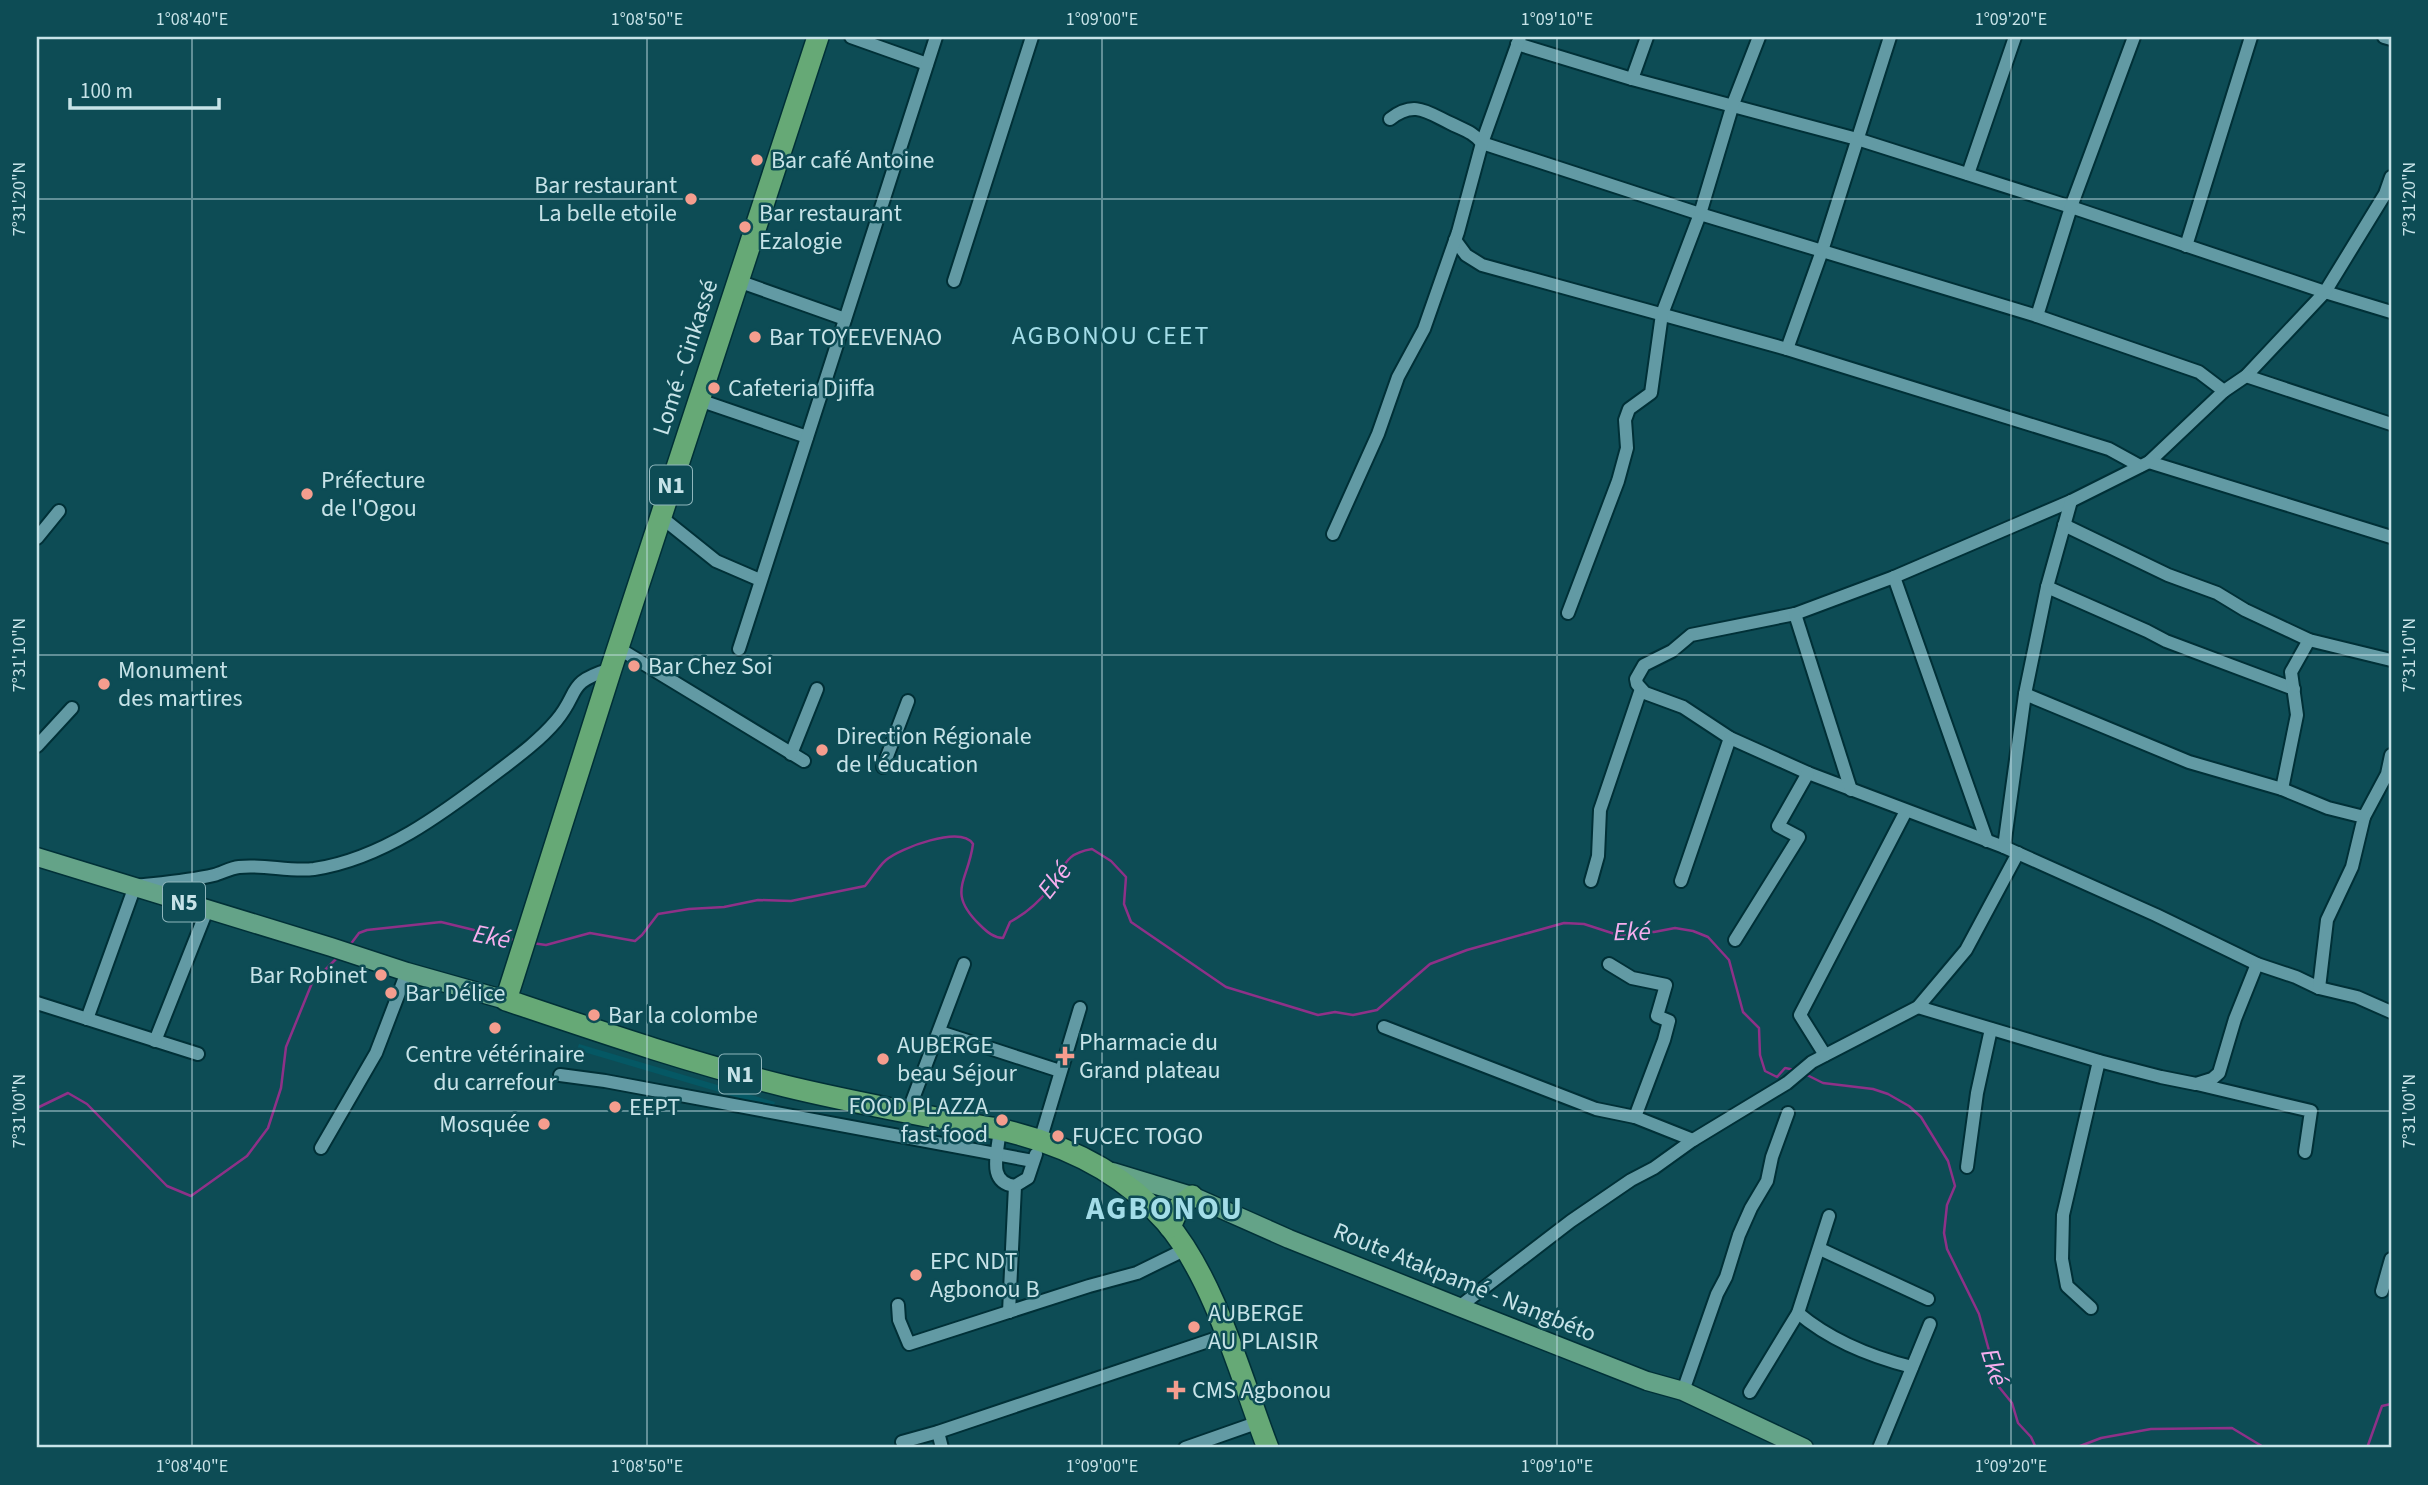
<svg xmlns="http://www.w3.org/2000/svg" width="2428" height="1485" font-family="'Source Sans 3',sans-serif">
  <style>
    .built { fill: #055864 }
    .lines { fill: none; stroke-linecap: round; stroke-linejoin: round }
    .stream { stroke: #8e3188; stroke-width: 2.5 }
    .minor-casing { stroke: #003037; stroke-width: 16 }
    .major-casing { stroke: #003037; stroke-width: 21 }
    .highway-casing { stroke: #003037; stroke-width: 24 }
    .minor { stroke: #629aa4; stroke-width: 12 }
    .major { stroke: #64a388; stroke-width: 18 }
    .highway { stroke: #66a976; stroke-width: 21 }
    .ticks { fill: none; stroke: #c7e3e8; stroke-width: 2; stroke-opacity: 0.45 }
    .poi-dot { fill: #f59d8e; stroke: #0d4c55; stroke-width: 2.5 }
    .labels { text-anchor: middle; stroke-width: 5; stroke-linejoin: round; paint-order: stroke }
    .shield { fill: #0d4c55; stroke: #8fb6bc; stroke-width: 2 }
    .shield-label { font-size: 23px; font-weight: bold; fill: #c7e3e8 }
    .poi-label { font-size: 24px; fill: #c7e3e8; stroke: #0d4c55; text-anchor: start }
    .street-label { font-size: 24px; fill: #c7e3e8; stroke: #0d4c55 }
    .neighbourhood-label { font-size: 26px; letter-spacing: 2px; fill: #a3dde8; stroke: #0d4c55 }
    .water-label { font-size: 26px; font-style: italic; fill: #f6aeee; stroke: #0d4c55 }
    .district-label { font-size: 32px; font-weight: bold; letter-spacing: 2px; fill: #a3dde8; stroke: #0d4c55 }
    .neatline { fill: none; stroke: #c7e3e8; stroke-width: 2.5 }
    .ticks-label { font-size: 18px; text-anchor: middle; fill: #c7e3e8 }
  </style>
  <rect width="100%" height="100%" fill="#0d4c55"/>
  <polygon class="built" points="579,1044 775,1102 773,1108 577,1050"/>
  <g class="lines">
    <g class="stream">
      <path d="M532,943L546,945L590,933L635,941L642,935L658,914L689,909L724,907L758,900L791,901L865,886C872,878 878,867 886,860C900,848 961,825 973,844C968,882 946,892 980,925C987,932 994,938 1003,938L1010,922C1025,914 1038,903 1049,889C1066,868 1062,854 1092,849L1111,861L1126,877L1124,904L1131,922L1226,987L1318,1015L1335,1012L1353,1015L1377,1010L1430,964L1467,950L1564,923L1584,924L1621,936L1639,931L1654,932L1675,928L1693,931L1708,937L1729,960L1743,1012L1759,1028L1760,1055L1765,1071L1777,1077L1785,1068L1795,1070"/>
      <polyline points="350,945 359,933 367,930 441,922 474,930 488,938 515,940"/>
      <polyline points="1805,1074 1823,1083 1873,1089 1888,1094 1909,1106 1921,1117 1948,1161 1955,1186 1947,1205 1944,1233 1947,1249 1979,1314 1999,1387 2012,1403 2018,1423 2031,1437 2036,1448"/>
      <polyline points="37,1108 68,1093 87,1104 167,1186 191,1196 247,1156 268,1128 281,1088 286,1047 312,983 338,957"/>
      <polyline points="2075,1448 2101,1438 2151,1429 2232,1428 2265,1448"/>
      <polyline points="2367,1448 2382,1406 2391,1404"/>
    </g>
    <defs>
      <g id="minor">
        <polyline points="851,37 927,64"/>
        <polyline points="2384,37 2391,39"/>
        <polyline points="1517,44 1632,79 1857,139 2071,207 2325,292 2391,312"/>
        <polyline points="1632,79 1647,37"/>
        <path d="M1390,119C1414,100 1427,112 1450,123C1464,130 1473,132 1482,143L1700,214L2037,316L2199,372L2224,391"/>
        <polyline points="1968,174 2015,37"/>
        <polyline points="2391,177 2385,194 2325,292 2246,376 2224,391 2149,462 2071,501 1894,577 1795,614 1691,635 1672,651 1644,665 1636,679 1637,684 1645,693 1683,707 1730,738 1808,773 2004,847 2156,915 2257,964 2296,977 2319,988 2357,997 2391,1012"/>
        <polyline points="1455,240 1466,255 1482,265 1787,349 2109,449 2140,466"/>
        <polyline points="2186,246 2251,37"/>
        <polyline points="738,281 845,319"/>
        <polyline points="954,281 1032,37"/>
        <polyline points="2037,316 2071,207 2134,37"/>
        <polyline points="1787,349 1822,251 1890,37"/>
        <polyline points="2246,376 2391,424"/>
        <polyline points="699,400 807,437"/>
        <polyline points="2149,462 2391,537"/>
        <polyline points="661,517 716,561 760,580"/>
        <polyline points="2064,525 2168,575 2217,593 2245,610 2309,640 2391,660"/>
        <polyline points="1333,534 1378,434 1398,377 1424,329 1458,232 1482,143 1520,37"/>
        <polyline points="37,538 59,511"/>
        <polyline points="1894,577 1987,841"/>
        <polyline points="2047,587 2147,631 2166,641 2294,689"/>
        <polyline points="1568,613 1618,481 1627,448 1625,420 1629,409 1651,393 1662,314 1700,214 1733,104 1759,37"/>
        <polyline points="1795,614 1851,790"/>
        <polyline points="618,648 804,761"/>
        <polyline points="739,649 936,37"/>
        <polyline points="2025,694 2189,762 2282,789 2328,808 2364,817 2352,867 2327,920 2319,988"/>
        <polyline points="37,746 72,708"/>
        <polyline points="791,754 817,689"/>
        <polyline points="883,767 908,701"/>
        <polyline points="2282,789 2297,715 2291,672 2309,640"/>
        <polyline points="2364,817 2387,774 2391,755"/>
        <polyline points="2004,847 2025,694 2047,587 2071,501"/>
        <polyline points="1591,881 1598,856 1600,810 1640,692"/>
        <polyline points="1681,881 1730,738"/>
        <polyline points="1735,940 1799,837 1778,826 1808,773"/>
        <polyline points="1609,964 1632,978 1666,985 1657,1016 1669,1021 1664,1040 1635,1117"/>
        <polyline points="37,1003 198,1054"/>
        <polyline points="1918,1007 2099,1061 2161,1077 2196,1084 2212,1079 2219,1073 2235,1019 2257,964"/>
        <path d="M87,1019L135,886C161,883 188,881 214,875C222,873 230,868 239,867C264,864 289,872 314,869C382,859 442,814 496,773C517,757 539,741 556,721C581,691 565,683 611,669"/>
        <polyline points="1384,1027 1596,1109 1635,1117 1693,1140"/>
        <polyline points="940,1032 1060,1071"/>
        <polyline points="155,1041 207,910"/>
        <polyline points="1825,1055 1800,1015 1906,811"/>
        <polyline points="560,1075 605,1081 1033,1161"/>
        <polyline points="2197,1084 2311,1111 2305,1152"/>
        <polyline points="908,1112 964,964"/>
        <path d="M999,1136C997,1156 988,1183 1015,1186"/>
        <polyline points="1040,1141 1080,1008"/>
        <polyline points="321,1148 376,1053 407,972"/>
        <polyline points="1967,1167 1977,1093 1991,1029"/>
        <polyline points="1820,1249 1928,1299"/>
        <polyline points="2382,1291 2391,1259"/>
        <polyline points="898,1305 899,1320 909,1344 1089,1286 1137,1273 1184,1250"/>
        <polyline points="1459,1307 1571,1221 1631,1180 1654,1168 1693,1140 1787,1083 1812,1062 1918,1007 1966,950 2018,853"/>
        <polyline points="2091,1308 2067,1286 2062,1259 2063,1215 2099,1061"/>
        <polyline points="1009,1312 1015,1186 1028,1178 1036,1154"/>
        <path d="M1798,1313C1830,1340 1872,1357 1912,1367"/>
        <polyline points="1683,1391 1717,1294 1726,1277 1739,1235 1751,1208 1767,1181 1772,1157 1788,1113"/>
        <polyline points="1750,1392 1798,1313 1829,1216"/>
        <polyline points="938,1432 942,1448"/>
        <polyline points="902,1442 938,1432 1226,1335"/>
        <polyline points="1185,1448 1259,1422"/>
        <polyline points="1879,1448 1930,1324"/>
      </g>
      <g id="major">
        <polyline points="37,857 331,947 407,972 506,1000"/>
        <polyline points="1113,1172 1192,1196 1289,1239 1459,1307 1647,1381 1683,1391 1804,1448"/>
      </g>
      <g id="highway">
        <path d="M818,37L611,669L506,1000C598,1031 691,1063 785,1086C838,1099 892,1109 946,1120C963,1124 981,1126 998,1129C1062,1143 1123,1172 1166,1222C1215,1279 1241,1378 1268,1448"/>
        <polyline points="1170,1227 1179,1207 1192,1196"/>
      </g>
    </defs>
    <use href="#minor" class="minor-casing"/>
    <use href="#major" class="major-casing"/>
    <use href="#highway" class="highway-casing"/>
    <use href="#minor" class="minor"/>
    <use href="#major" class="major"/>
    <use href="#highway" class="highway"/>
  </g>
  <path class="ticks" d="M192,37V1448M647,37V1448M1102,37V1448M1557,37V1448M2011,37V1448M37,199H2391M37,655H2391M37,1111H2391"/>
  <g class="poi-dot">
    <circle cx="757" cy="160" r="7"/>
    <circle cx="691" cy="199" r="7"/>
    <circle cx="745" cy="227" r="7"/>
    <circle cx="755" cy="337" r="7"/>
    <circle cx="714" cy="388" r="7"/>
    <circle cx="307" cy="494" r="7"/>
    <circle cx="634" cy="666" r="7"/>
    <circle cx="104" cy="684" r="7"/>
    <circle cx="822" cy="750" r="7"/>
    <circle cx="381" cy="975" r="7"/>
    <circle cx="391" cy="993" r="7"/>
    <circle cx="594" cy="1015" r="7"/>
    <circle cx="495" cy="1028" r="7"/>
    <path d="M1061.5 1045.5h7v7h7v7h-7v7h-7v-7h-7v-7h7z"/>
    <circle cx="883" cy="1059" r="7"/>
    <circle cx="615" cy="1107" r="7"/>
    <circle cx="1002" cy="1120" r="7"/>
    <circle cx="544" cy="1124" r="7"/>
    <circle cx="1058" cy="1136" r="7"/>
    <circle cx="916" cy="1275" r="7"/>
    <circle cx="1194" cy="1327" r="7"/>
    <path d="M1172.5 1379.5h7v7h7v7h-7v7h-7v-7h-7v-7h7z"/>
  </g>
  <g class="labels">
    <g class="shield">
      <rect x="650" y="465.5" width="42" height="39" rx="5"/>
      <rect x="163" y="882.5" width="42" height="39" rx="5"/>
      <rect x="719" y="1054.5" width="42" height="39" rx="5"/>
    </g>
    <g class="shield-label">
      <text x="671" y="493">N1</text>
      <text x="184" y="910">N5</text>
      <text x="740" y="1082">N1</text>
    </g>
    <g class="poi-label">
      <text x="771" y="168">Bar café Antoine</text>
      <text x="677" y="193" text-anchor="end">Bar restaurant<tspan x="677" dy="28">La belle etoile</tspan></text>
      <text x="759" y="221">Bar restaurant<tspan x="759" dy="28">Ezalogie</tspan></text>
      <text x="769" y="345">Bar TOYEEVENAO</text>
      <text x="728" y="396">Cafeteria Djiffa</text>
      <text x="321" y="488">Préfecture<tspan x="321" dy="28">de l'Ogou</tspan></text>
      <text x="648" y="674">Bar Chez Soi</text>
      <text x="118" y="678">Monument<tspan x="118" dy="28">des martires</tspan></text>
      <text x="836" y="744">Direction Régionale<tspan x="836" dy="28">de l'éducation</tspan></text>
      <text x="367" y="983" text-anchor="end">Bar Robinet</text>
      <text x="405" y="1001">Bar Délice</text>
      <text x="608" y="1023">Bar la colombe</text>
      <text x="1079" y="1050">Pharmacie du<tspan x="1079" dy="28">Grand plateau</tspan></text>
      <text x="897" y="1053">AUBERGE<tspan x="897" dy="28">beau Séjour</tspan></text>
      <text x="495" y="1062" text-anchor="middle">Centre vétérinaire<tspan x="495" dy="28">du carrefour</tspan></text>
      <text x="988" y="1114" text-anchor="end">FOOD PLAZZA<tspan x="988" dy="28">fast food</tspan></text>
      <text x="629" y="1115">EEPT</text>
      <text x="530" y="1132" text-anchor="end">Mosquée</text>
      <text x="1072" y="1144">FUCEC TOGO</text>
      <text x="930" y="1269">EPC NDT<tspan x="930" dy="28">Agbonou B</tspan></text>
      <text x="1208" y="1321">AUBERGE<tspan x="1208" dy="28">AU PLAISIR</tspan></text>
      <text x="1192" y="1398">CMS Agbonou</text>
    </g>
    <g class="street-label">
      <text transform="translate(685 357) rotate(-72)" y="8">Lomé - Cinkassé</text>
      <text transform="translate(1465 1282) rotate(22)" y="8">Route Atakpamé - Nangbéto</text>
    </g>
    <g class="neighbourhood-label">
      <text x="1111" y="344">AGBONOU CEET</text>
    </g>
    <g class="water-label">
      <text transform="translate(1054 880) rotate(-52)" y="9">Eké</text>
      <text transform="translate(1632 931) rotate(-1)" y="9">Eké</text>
      <text transform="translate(492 936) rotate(12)" y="9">Eké</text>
      <text transform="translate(1995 1367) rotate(72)" y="9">Eké</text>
    </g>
    <g class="district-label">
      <text x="1165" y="1219">AGBONOU</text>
    </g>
  </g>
  <rect width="2428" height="1485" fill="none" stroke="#0d4c55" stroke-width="77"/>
  <path d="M70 98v10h149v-10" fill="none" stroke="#c7e3e8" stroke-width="3.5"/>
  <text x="80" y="98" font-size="21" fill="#c7e3e8" stroke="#0d4c55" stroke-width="5" paint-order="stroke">100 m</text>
  <rect x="38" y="38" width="2352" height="1408" class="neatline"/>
  <g class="ticks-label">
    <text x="192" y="25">1°08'40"E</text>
    <text x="647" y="25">1°08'50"E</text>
    <text x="1102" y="25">1°09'00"E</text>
    <text x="1557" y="25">1°09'10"E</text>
    <text x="2011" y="25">1°09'20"E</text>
    <text transform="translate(19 199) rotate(-90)" y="6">7°31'20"N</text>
    <text transform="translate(2409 199) rotate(-90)" y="6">7°31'20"N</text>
    <text transform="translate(19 655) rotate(-90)" y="6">7°31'10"N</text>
    <text transform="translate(2409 655) rotate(-90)" y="6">7°31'10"N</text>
    <text transform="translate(19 1111) rotate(-90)" y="6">7°31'00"N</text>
    <text transform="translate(2409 1111) rotate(-90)" y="6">7°31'00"N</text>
    <text x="192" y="1472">1°08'40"E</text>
    <text x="647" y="1472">1°08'50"E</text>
    <text x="1102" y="1472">1°09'00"E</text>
    <text x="1557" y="1472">1°09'10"E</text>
    <text x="2011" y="1472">1°09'20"E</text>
  </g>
</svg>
